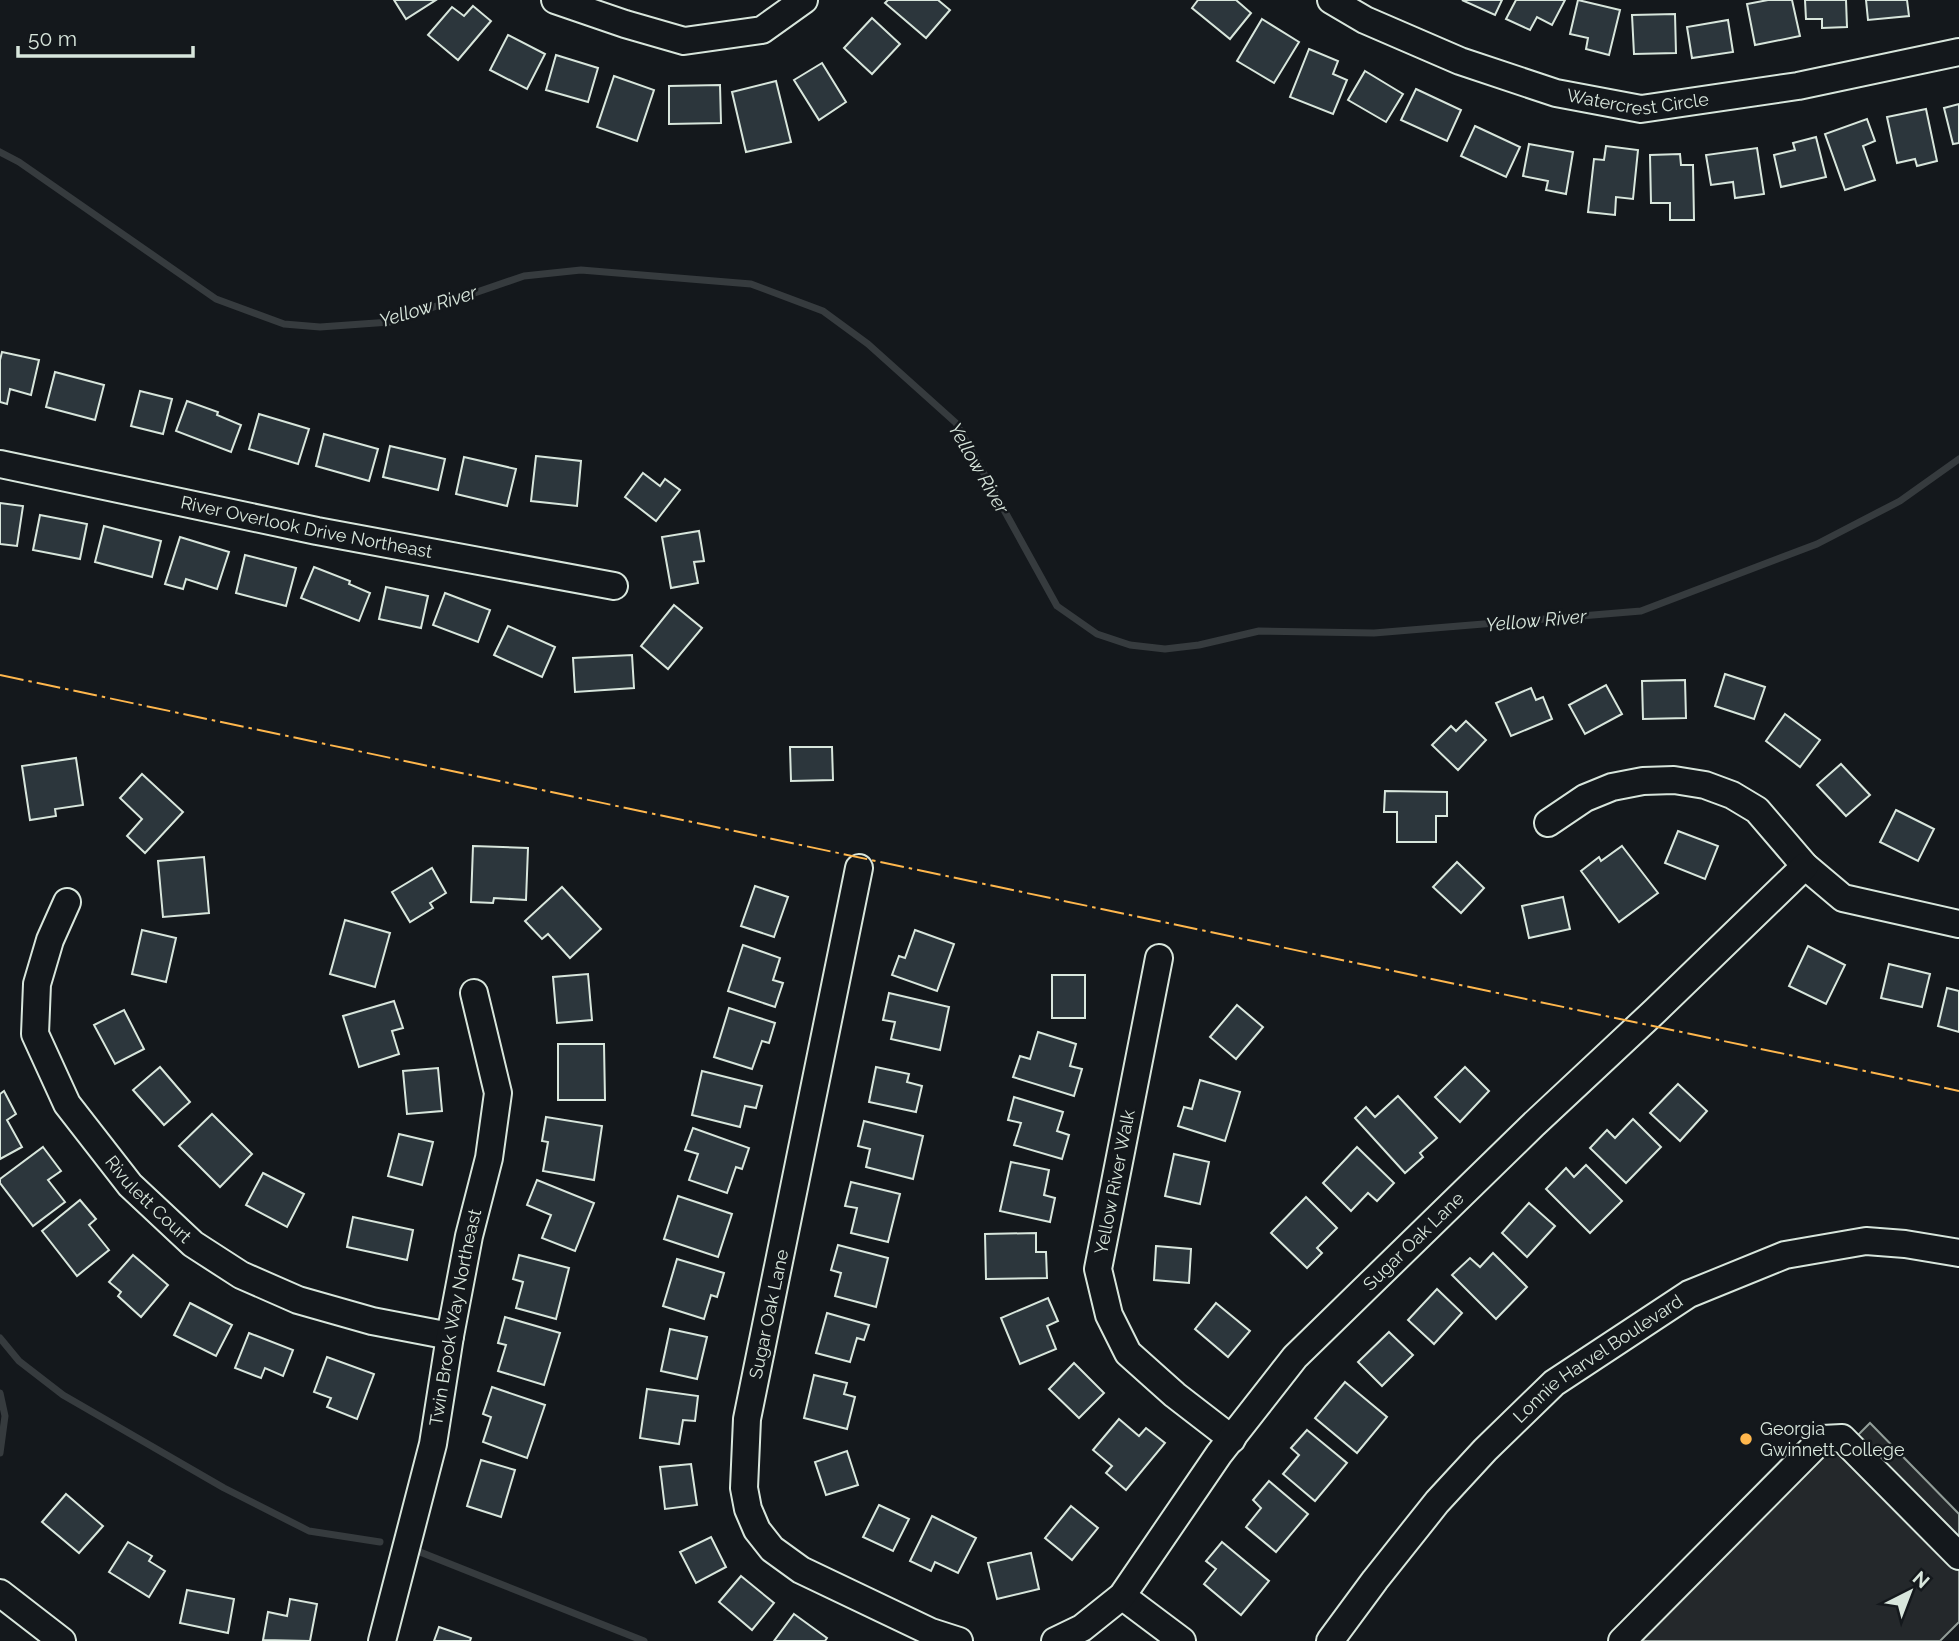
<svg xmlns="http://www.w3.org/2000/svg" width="1959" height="1641" font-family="Raleway,sans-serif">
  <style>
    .parking { fill: #24282b; stroke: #939e99; stroke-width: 2 }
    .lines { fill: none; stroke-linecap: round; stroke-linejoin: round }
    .stream { stroke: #363b3e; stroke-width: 7 }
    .building { fill: #2c363c; stroke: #d8e6dc; stroke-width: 2 }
    .minor-casing { stroke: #d8e6dc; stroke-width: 30 }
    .minor { stroke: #14181c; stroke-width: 26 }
    .power { stroke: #ffb74d; stroke-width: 2; stroke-dasharray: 24 5 3.5 5; stroke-linecap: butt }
    .poi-dot { fill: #ffb74d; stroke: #14181c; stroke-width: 2.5 }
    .labels { text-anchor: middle; stroke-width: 5; stroke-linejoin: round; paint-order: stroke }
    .street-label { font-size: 18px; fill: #d8e6dc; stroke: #14181c }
    .poi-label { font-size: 18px; fill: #d8e6dc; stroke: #14181c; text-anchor: start }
    .water-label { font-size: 19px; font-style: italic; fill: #d8e6dc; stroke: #14181c }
  </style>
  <rect width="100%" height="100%" fill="#14181c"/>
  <g class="parking">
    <polygon points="1870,1423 1959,1514 1959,1540 1857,1436"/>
    <polygon points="1835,1444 1959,1568 1959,1622 1940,1641 1638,1641"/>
  </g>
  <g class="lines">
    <g class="stream">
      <polyline points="0,152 19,162 216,299 284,324 320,327 390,322 524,276 581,270 751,284 823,311 868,344 956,423 1057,606 1097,634 1130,645 1165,649 1199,645 1259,631 1374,633 1641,611 1817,544 1900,501 1959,459"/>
      <polyline points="0,1338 19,1361 63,1395 224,1488 309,1531 380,1542"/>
      <polyline points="0,1393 5,1416 0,1453"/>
      <polyline points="420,1552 644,1641"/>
    </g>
  </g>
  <g class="building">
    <polygon points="394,0 436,0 406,19"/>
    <polygon points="888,0 938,0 950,10 926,38 885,3"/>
    <polygon points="1198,0 1236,0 1251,13 1230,39 1192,8"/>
    <polygon points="1462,0 1502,0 1495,15"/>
    <polygon points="1516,0 1565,0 1552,25 1537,17 1530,30 1506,19"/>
    <polygon points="1578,0 1620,10 1609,55 1586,49 1588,38 1570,34"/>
    <polygon points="1768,0 1792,0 1800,36 1755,45 1747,4"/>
    <polygon points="1805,0 1846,0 1847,27 1822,28 1822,19 1806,19"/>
    <polygon points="1866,0 1907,0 1909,16 1868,20"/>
    <polygon points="473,6 491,21 458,60 428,35 452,7 464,16"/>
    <polygon points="1675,14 1676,53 1634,54 1632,15"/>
    <polygon points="872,18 900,44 872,74 844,48"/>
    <polygon points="1262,19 1299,42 1274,83 1237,61"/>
    <polygon points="1728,20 1733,52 1692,58 1687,27"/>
    <polygon points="508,35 545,54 527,89 490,70"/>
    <polygon points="1309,49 1338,61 1333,74 1347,80 1333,114 1290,97"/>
    <polygon points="556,55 598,68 588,102 546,90"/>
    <polygon points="822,63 846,102 819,120 794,80"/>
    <polygon points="1365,71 1403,94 1386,122 1348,100"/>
    <polygon points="614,76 654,90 637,141 597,127"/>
    <polygon points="776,81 791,142 746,152 732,92"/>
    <polygon points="720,85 721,123 669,124 669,86"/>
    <polygon points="1416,89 1461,110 1447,141 1401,120"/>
    <polygon points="1959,104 1959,143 1953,144 1944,108"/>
    <polygon points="1926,109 1937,161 1917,166 1915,159 1897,163 1887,117"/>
    <polygon points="1867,119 1875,141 1863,146 1875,180 1845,190 1825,134"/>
    <polygon points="1475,126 1520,147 1506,177 1461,156"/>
    <polygon points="1816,137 1826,177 1781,187 1774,155 1795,150 1793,143"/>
    <polygon points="1529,144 1573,152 1566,194 1546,190 1548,181 1523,176"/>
    <polygon points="1606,146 1638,150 1633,199 1616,197 1615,215 1588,212 1594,159 1604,160"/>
    <polygon points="1757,148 1764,194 1735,198 1733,182 1711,185 1706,155"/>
    <polygon points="1680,154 1681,165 1693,165 1694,220 1670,220 1670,203 1651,203 1650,155"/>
    <polygon points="2,352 39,360 31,395 10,389 7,404 0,402 0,360"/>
    <polygon points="55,372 104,385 95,420 46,407"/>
    <polygon points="140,391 172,399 163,434 131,426"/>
    <polygon points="187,401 218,412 217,415 241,425 231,452 176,431"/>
    <polygon points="259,414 309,429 298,464 249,449"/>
    <polygon points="324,434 378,449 369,481 316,466"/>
    <polygon points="390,446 445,459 438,490 383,477"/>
    <polygon points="536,456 581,461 577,506 531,501"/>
    <polygon points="464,457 516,469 507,506 456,494"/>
    <polygon points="643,473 660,486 665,479 680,490 656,521 625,497"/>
    <polygon points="0,503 23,506 17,546 0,544"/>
    <polygon points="40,515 87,524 80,559 33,550"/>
    <polygon points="104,526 161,541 152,577 95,562"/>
    <polygon points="699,531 704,561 694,562 698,583 671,588 662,537"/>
    <polygon points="180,537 229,552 217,589 186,579 183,589 165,584"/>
    <polygon points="245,555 296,568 286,606 236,593"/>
    <polygon points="314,567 350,581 349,584 370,593 359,621 301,598"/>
    <polygon points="386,587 428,596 421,628 379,619"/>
    <polygon points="445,593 490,610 478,642 433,625"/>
    <polygon points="674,605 702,628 668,669 641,646"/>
    <polygon points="508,626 555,647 542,677 494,655"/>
    <polygon points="632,655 634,688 575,692 573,658"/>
    <polygon points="1725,674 1765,687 1754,719 1715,706"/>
    <polygon points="1685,680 1686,718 1643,719 1642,681"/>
    <polygon points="1606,685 1622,714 1585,734 1569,705"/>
    <polygon points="1531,688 1536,700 1543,697 1552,719 1511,736 1496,703"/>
    <polygon points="1785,714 1820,740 1800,767 1766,741"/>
    <polygon points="1466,721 1486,740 1458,770 1432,745 1451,726 1456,731"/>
    <polygon points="790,747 832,747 833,780 791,781"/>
    <polygon points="76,758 83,805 55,809 56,816 30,820 22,766"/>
    <polygon points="1841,764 1870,795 1846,816 1817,785"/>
    <polygon points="142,774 183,812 145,853 127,836 142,819 120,798"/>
    <polygon points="1385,791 1447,792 1447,816 1436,816 1436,842 1397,842 1397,812 1384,812"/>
    <polygon points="1896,810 1934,829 1918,861 1880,842"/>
    <polygon points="1678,831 1718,846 1705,879 1665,863"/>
    <polygon points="473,846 528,848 526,900 494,898 493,903 471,902"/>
    <polygon points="1622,846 1658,893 1619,922 1581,871 1599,857 1601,861"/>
    <polygon points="204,857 209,913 163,917 158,861"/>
    <polygon points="1457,862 1484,888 1461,913 1433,887"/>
    <polygon points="432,868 446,893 430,903 433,908 410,922 392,892"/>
    <polygon points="755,886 788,897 774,937 741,926"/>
    <polygon points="562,887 601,929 570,958 548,934 542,939 525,921"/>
    <polygon points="1563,897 1570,929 1529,938 1522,906"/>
    <polygon points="345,920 390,933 375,987 330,974"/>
    <polygon points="142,930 176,938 166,982 132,974"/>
    <polygon points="915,930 954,944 937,991 892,975 899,956 905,958"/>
    <polygon points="743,945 780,958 773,980 783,983 775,1007 728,991"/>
    <polygon points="1808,946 1845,965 1826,1004 1789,986"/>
    <polygon points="1889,964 1930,974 1922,1007 1881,998"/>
    <polygon points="588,974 592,1020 557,1023 553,977"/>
    <rect x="1052" y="975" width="33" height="43"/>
    <polygon points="1947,988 1959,991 1959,1032 1938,1026"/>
    <polygon points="889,993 949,1007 940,1050 891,1039 895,1022 883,1020"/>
    <polygon points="394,1001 403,1028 392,1031 399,1054 359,1067 343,1016"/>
    <polygon points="1237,1005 1263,1027 1236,1059 1210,1037"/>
    <polygon points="729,1008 775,1023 769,1043 762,1041 752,1069 714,1057"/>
    <polygon points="124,1010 144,1049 115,1064 94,1025"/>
    <polygon points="1038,1032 1076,1044 1070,1066 1082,1069 1074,1096 1013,1077 1020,1056 1030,1059"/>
    <polygon points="558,1044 604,1044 605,1100 558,1100"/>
    <polygon points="160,1067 190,1102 164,1125 133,1090"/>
    <polygon points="876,1067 909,1074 907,1082 922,1086 916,1112 869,1102"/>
    <polygon points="1465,1067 1489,1091 1460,1122 1435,1097"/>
    <polygon points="438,1068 442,1111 407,1114 403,1071"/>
    <polygon points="702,1071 762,1086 756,1108 745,1106 740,1127 692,1115"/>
    <polygon points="1200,1080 1240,1092 1225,1141 1178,1126 1184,1107 1192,1109"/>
    <polygon points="1678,1084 1707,1111 1680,1141 1650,1113"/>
    <polygon points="4,1091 16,1114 7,1120 22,1147 0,1159 0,1094"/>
    <polygon points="1398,1096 1437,1138 1420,1153 1423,1157 1405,1173 1355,1118 1366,1107 1375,1117"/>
    <polygon points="1014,1097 1063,1112 1057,1131 1069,1135 1062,1159 1014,1145 1021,1123 1008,1120"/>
    <polygon points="212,1114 252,1154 220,1187 179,1146"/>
    <polygon points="546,1117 602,1126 594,1180 543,1171 548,1142 542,1141"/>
    <polygon points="1633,1119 1661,1147 1626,1183 1590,1148 1607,1130 1615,1138"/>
    <polygon points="864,1121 923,1136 913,1179 866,1167 870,1149 858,1146"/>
    <polygon points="693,1128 749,1148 742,1169 736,1167 727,1193 689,1180 698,1154 685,1150"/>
    <polygon points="399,1134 433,1142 422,1185 388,1176"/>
    <polygon points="43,1147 61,1171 48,1180 65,1202 33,1226 0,1183 0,1179"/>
    <polygon points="1357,1147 1394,1183 1377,1201 1368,1193 1351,1211 1323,1183"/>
    <polygon points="1174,1154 1209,1162 1200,1204 1165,1196"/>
    <polygon points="1011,1162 1049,1170 1044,1195 1055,1198 1050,1222 1000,1211"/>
    <polygon points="1586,1165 1622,1201 1590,1233 1546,1189 1566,1168 1574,1177"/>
    <polygon points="263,1173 304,1194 287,1227 246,1205"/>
    <polygon points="537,1180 594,1203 575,1251 542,1238 551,1215 527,1205"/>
    <polygon points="851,1182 900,1194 888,1242 851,1233 857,1208 845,1206"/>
    <polygon points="678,1196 732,1214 718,1257 664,1239"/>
    <polygon points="1306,1197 1337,1228 1317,1248 1322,1253 1307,1268 1271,1233"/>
    <polygon points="80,1200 96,1219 89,1225 109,1250 77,1276 42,1231"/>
    <polygon points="1529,1203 1555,1226 1527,1257 1502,1233"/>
    <polygon points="353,1217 413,1230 407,1260 347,1247"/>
    <polygon points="1036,1233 1036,1252 1046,1252 1047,1278 986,1279 985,1234"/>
    <polygon points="838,1245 888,1258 876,1307 835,1296 841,1273 831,1270"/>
    <polygon points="1156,1246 1191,1249 1189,1283 1154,1280"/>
    <polygon points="1493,1253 1527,1287 1496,1319 1452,1275 1470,1258 1480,1267"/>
    <polygon points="133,1255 168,1285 141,1317 118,1296 121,1292 109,1282"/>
    <polygon points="519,1255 569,1268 556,1319 516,1308 523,1282 513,1279"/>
    <polygon points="677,1259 724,1273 717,1297 711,1295 704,1319 663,1306"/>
    <polygon points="1437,1289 1462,1313 1434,1344 1408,1320"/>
    <polygon points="1048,1298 1058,1321 1047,1326 1056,1349 1020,1364 1001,1318"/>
    <polygon points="190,1303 232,1325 216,1356 174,1335"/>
    <polygon points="1216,1303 1250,1331 1228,1357 1195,1329"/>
    <polygon points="827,1313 869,1325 864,1340 857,1338 850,1362 816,1353"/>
    <polygon points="505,1317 560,1333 544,1385 498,1371 506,1345 498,1343"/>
    <polygon points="670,1329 707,1337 697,1379 661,1371"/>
    <polygon points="1389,1332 1413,1355 1382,1386 1358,1362"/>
    <polygon points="249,1333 293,1350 283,1376 265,1368 261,1378 235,1368"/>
    <polygon points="327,1357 374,1374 357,1419 327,1407 331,1398 314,1392"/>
    <polygon points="1074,1363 1104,1393 1079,1418 1049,1389"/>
    <polygon points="814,1375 847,1383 844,1394 855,1397 847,1429 804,1418"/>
    <polygon points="1345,1382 1387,1417 1357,1453 1315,1418"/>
    <polygon points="492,1387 545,1405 527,1458 483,1442 491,1417 483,1414"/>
    <polygon points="647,1389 698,1396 695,1421 683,1420 679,1444 640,1438"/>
    <polygon points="1119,1419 1139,1436 1146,1428 1165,1443 1126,1490 1106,1473 1112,1466 1093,1450"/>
    <polygon points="1307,1430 1347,1463 1315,1501 1283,1474 1299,1455 1291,1448"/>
    <polygon points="847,1451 858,1485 826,1495 815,1462"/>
    <polygon points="481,1460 515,1470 501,1517 467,1506"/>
    <polygon points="691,1464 697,1505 665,1509 660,1467"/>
    <polygon points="1269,1481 1308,1514 1276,1552 1246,1527 1261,1508 1253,1500"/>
    <polygon points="66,1494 103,1526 79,1553 42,1522"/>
    <polygon points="879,1505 909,1519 893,1551 863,1537"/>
    <polygon points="1071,1506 1098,1528 1072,1560 1045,1538"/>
    <polygon points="932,1516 976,1538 958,1573 935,1562 931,1571 910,1561"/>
    <polygon points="711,1537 726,1567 696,1583 680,1552"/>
    <polygon points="128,1542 152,1556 149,1561 165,1571 149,1597 109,1572"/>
    <polygon points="1222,1542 1269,1581 1241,1615 1204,1584 1216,1569 1206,1561"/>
    <polygon points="1031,1553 1039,1589 997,1599 988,1563"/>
    <polygon points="741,1576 774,1603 752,1630 719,1602"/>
    <polygon points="187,1590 234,1599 228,1633 180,1623"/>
    <polygon points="290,1599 317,1604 310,1641 263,1640 268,1612 287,1616"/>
    <polygon points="794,1614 827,1638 825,1641 774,1641"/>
    <polygon points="439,1627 471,1638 470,1641 434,1641"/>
  </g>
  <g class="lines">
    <defs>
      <g id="minor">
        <polyline points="555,0 625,24 684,41 762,30 804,0"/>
        <path id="s1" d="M1331,0L1365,20L1460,61L1556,93L1641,109L1798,86L1959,52"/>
        <path id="s2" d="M0,464L317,531L614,586"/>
        <polyline points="1548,823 1585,798 1612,787 1643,781 1674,780 1705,785 1732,795 1757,810 1805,866 1843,898 1959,924"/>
        <polyline points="859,868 747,1419 744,1488 748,1509 757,1530 772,1549 801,1570 931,1632 959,1641"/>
        <path id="s3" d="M67,902L50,940L37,984L35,1034L67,1104L130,1185L193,1244L241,1275L298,1300L372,1321L450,1336"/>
        <polyline points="1159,958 1098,1269 1109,1315 1128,1353 1175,1395 1232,1439"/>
        <polyline points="0,1593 62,1641"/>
        <polyline points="1122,1596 1182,1641"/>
        <path id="s4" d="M382,1641L433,1444L450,1336L469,1236L489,1158L498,1093L474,993"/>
        <path id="s5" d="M1055,1641L1082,1628L1122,1596L1219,1454L1295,1357L1533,1125L1655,1011L1805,866"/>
        <path id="s6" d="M1330,1641L1375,1580L1437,1502L1485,1450L1554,1383L1689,1294L1785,1255L1866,1241L1905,1244L1959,1253"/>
        <polyline points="1622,1641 1822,1439 1842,1438 1959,1556"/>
      </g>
    </defs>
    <use href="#minor" class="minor-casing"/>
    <use href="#minor" class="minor"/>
    <polyline class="power" points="0,675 1959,1091"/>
  </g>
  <circle class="poi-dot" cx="1746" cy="1439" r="7"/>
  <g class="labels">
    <g class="street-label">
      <text dy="6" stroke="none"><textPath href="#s1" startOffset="327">Watercrest Circle</textPath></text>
      <text dy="6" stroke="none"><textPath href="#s2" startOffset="313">River Overlook Drive Northeast</textPath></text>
      <text transform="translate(1115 1182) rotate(-79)" y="6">Yellow River Walk</text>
      <text dy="6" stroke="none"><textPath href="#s3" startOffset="340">Rivulett Court</textPath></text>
      <text dy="6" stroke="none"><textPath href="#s5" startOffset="542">Sugar Oak Lane</textPath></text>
      <text transform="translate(769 1314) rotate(-78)" y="6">Sugar Oak Lane</text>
      <text dy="6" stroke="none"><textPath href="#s4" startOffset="332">Twin Brook Way Northeast</textPath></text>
      <text dy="6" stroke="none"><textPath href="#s6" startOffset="392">Lonnie Harvel Boulevard</textPath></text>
    </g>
    <g class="poi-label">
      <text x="1760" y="1435">Georgia<tspan x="1760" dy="21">Gwinnett College</tspan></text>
    </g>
    <g class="water-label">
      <text transform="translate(428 306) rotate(-17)" y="7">Yellow River</text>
      <text transform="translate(979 468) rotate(60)" y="7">Yellow River</text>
      <text transform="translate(1536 620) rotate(-5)" y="7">Yellow River</text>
    </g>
  </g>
  <g transform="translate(1910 1592) rotate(42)" stroke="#14181c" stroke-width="5" paint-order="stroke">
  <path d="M0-5L12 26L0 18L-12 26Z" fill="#d8e6dc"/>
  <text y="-10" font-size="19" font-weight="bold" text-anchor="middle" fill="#d8e6dc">N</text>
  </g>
  <path d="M18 46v10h175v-10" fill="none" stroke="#d8e6dc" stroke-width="3.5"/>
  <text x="28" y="46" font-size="21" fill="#d8e6dc" stroke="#14181c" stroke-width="5" paint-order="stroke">50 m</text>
</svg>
